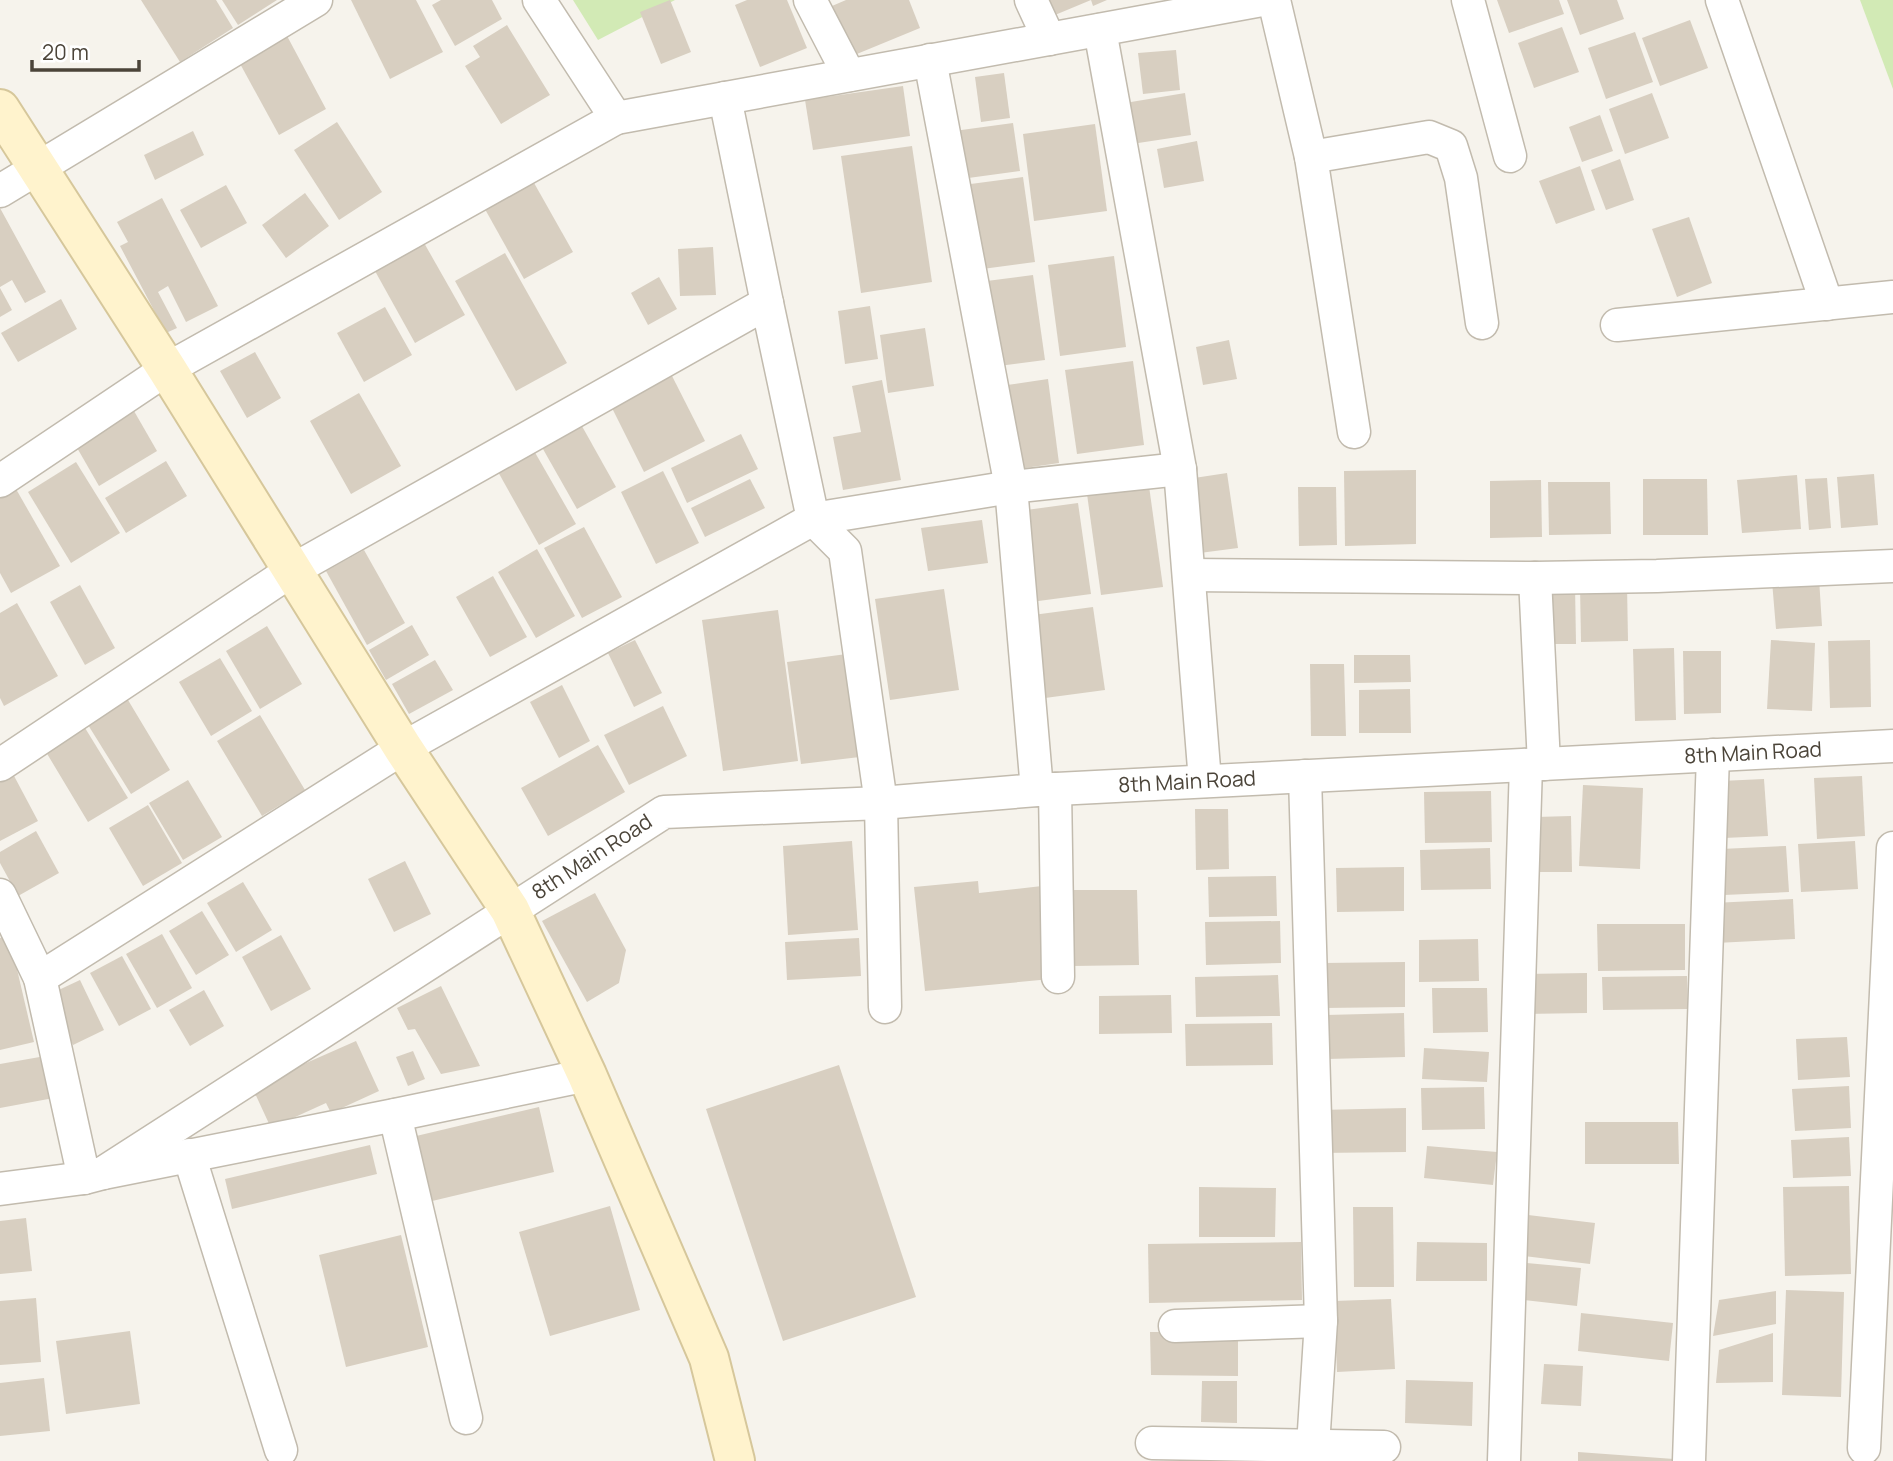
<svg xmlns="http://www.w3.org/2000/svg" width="1893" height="1461" font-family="Manrope,sans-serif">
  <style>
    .green { fill: #d2eab5 }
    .building { fill: #d8cfc1 }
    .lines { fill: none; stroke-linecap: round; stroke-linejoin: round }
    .street-casing { stroke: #c2bbae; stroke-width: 35 }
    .secondary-casing { stroke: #d6c79b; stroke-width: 42 }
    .street { stroke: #fff; stroke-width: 32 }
    .secondary { stroke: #fff3cd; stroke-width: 38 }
    .labels { text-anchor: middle; stroke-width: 5; stroke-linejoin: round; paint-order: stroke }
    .street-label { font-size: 21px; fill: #4b4439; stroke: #fff }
  </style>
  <rect width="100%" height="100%" fill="#f6f3ec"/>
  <g class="green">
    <polygon points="573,0 675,0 598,40"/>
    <polygon points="1860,0 1893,0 1893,89"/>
  </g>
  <g class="building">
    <polygon points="141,0 216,0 233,28 180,62"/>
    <polygon points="222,0 277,0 238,25"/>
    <polygon points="351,0 416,0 443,52 390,79"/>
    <polygon points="441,0 492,0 502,19 455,46 432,5"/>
    <polygon points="670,0 691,52 661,64 640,12"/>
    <polygon points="747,0 787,0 807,48 760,67 735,5"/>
    <polygon points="846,0 909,0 920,28 852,56 832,6"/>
    <polygon points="1049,0 1107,0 1093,6 1091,0 1055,15"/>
    <polygon points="1497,0 1559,0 1564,14 1509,33"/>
    <polygon points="1567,0 1617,0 1624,19 1580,35"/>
    <polygon points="1690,20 1708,68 1660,86 1642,38"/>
    <polygon points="507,25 550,95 501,124 465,66 480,57 473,46"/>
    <polygon points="1562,27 1579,72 1534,88 1518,43"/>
    <polygon points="1635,32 1653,82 1606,99 1588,48"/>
    <polygon points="286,34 326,109 279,135 238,60"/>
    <polygon points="1176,50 1180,90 1143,94 1138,53"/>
    <polygon points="1004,73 1010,118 981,122 975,77"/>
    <polygon points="903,86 910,136 813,150 805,100"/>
    <polygon points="1185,93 1191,135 1125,145 1119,104"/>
    <polygon points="1652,93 1669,138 1625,154 1609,109"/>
    <polygon points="1600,115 1613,151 1582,162 1569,127"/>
    <polygon points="337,122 382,192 339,220 294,150"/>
    <polygon points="1013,123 1020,171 961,179 954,131"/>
    <polygon points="1095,124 1107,211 1034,221 1023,134"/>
    <polygon points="193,131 204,155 155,180 144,155"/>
    <polygon points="1197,141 1204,181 1164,188 1157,149"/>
    <polygon points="912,146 932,282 861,293 841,156"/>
    <polygon points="1620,159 1634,200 1606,210 1591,170"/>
    <polygon points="1580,166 1595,210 1556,224 1539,181"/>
    <polygon points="529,174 573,252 524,279 481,202"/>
    <polygon points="1023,177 1035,262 975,270 963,185"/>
    <polygon points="226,185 247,223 201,248 180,210"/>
    <polygon points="305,193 329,226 286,258 262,225"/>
    <polygon points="162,198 218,306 186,322 168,286 158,292 177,328 166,333 120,246 128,242 117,222"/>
    <polygon points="0,208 46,292 25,303 12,280 0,287"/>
    <polygon points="1689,217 1712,283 1677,297 1652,229"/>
    <polygon points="419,234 465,315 415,343 370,262"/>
    <polygon points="713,247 716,295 680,296 678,249"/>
    <polygon points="505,253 567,363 516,391 455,281"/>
    <polygon points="1114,256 1126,347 1060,356 1048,265"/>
    <polygon points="1033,275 1045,360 991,367 979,282"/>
    <polygon points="659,277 677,309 648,325 631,293"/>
    <polygon points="0,288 12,310 0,317"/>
    <polygon points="61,299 77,329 18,362 1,333"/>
    <polygon points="870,306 878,359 845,364 838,311"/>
    <polygon points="385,307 412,355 364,382 337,333"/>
    <polygon points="925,328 934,386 888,393 880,335"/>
    <polygon points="1229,340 1237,379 1203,385 1196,347"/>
    <polygon points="255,352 281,398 247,418 220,371"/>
    <polygon points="1133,361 1144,445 1077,454 1065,370"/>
    <polygon points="669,370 705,441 644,472 608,400"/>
    <polygon points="1048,379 1059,463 1011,470 1000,386"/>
    <polygon points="882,380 901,480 843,490 833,437 861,432 852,386"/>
    <polygon points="359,393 401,466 351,494 310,421"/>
    <polygon points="134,411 157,451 99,486 76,446"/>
    <polygon points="578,419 616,487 577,509 539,442"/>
    <polygon points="741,434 758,469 687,503 671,468"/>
    <polygon points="533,449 576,524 539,545 497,470"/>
    <polygon points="166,461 187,496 126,533 105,498"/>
    <polygon points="76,462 120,533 71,563 28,492"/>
    <polygon points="1416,470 1416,544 1345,546 1344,471"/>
    <polygon points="663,471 699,543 656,564 621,492"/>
    <polygon points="1227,473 1238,548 1192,554 1181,480"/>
    <polygon points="1874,474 1878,525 1841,528 1837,477"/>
    <polygon points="1797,475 1801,529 1742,533 1737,480"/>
    <polygon points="1827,478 1831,528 1809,530 1805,479"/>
    <polygon points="750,479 765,508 705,537 691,508"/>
    <polygon points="1643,479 1707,479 1708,535 1643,535"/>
    <polygon points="1541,480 1542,537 1490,538 1490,481"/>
    <polygon points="1548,482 1610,482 1611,534 1549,535"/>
    <polygon points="1149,486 1163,587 1101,595 1087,494"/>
    <polygon points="1298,487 1336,487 1337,545 1299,546"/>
    <polygon points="16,489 60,566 11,593 0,573 0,498"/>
    <polygon points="1078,503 1091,594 1031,602 1019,511"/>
    <polygon points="982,520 988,563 928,571 921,528"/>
    <polygon points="584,527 622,597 582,618 544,548"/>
    <polygon points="537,549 575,616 536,638 498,572"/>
    <polygon points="364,550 405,623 367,645 326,571"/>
    <polygon points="493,576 527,637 490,657 456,597"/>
    <polygon points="1819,578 1822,626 1776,629 1772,581"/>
    <polygon points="1627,584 1628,641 1581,642 1580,585"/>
    <polygon points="80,585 115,648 85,665 50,602"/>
    <polygon points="1543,585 1575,585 1576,644 1544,644"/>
    <polygon points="944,589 959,690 890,700 875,599"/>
    <polygon points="17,603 58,676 4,706 0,698 0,613"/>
    <polygon points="1093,607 1105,690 1045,698 1033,615"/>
    <polygon points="778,610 798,761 723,771 702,620"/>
    <polygon points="412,625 429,655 386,680 369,650"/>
    <polygon points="267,626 302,684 260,709 226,651"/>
    <polygon points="635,640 662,693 634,707 608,653"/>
    <polygon points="1771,640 1815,643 1812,711 1767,709"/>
    <polygon points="1870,640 1871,707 1830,708 1828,641"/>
    <polygon points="1674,648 1676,720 1635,721 1633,649"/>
    <polygon points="1683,651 1721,651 1721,713 1684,714"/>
    <polygon points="854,653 868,756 801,764 787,662"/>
    <polygon points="1354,655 1410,655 1411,682 1354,683"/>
    <polygon points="220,658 252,711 211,736 179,682"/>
    <polygon points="435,660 453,690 409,714 392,684"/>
    <polygon points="1310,664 1344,664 1346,736 1311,736"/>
    <polygon points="562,685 590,741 559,758 530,702"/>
    <polygon points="1410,689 1411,733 1359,733 1359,690"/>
    <polygon points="125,695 170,770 131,794 85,720"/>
    <polygon points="663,706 687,756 629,785 604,735"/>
    <polygon points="260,715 305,790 262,816 217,741"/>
    <polygon points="82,723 128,798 88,822 43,747"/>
    <polygon points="598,745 625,792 548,836 521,788"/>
    <polygon points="13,774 38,821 0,841 0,780"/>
    <polygon points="1862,776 1865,836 1817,839 1814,778"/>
    <polygon points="1764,779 1768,836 1724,838 1721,781"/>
    <polygon points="188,780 222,837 183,860 149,803"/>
    <polygon points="1583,785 1643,788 1640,869 1579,866"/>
    <polygon points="1491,791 1492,842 1425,843 1424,792"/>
    <polygon points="148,805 182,863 143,886 109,828"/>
    <polygon points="1195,809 1228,809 1229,869 1196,870"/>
    <polygon points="1571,816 1572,872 1537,872 1536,817"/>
    <polygon points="36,831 59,873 18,896 0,863 0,852"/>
    <polygon points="852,841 858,930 788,935 783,846"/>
    <polygon points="1855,841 1858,889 1801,892 1798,844"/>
    <polygon points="1786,846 1789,892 1724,895 1721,849"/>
    <polygon points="1490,848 1491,889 1421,890 1420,850"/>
    <polygon points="405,861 431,914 394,932 368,879"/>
    <polygon points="1404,867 1404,911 1337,912 1336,868"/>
    <polygon points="1276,876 1277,916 1209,917 1208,877"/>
    <polygon points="978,881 979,893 1042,886 1051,979 925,991 914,887"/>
    <polygon points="243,882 272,930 236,952 207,903"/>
    <polygon points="1072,890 1137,890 1139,965 1073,966"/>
    <polygon points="595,893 626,950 619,983 587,1002 542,921"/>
    <polygon points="1793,899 1795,939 1716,943 1713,903"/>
    <polygon points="202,911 229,955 196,975 169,931"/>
    <polygon points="1280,921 1281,963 1206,965 1205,922"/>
    <polygon points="1597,924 1685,924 1685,970 1598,971"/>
    <polygon points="162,934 192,988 157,1008 126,954"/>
    <polygon points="9,935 34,1042 0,1050 0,938"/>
    <polygon points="281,935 311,989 271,1011 242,957"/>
    <polygon points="859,938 861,976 787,980 785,942"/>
    <polygon points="1478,939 1479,981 1419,982 1419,940"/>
    <polygon points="122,956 151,1009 119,1026 90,973"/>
    <polygon points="1405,962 1405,1007 1324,1008 1323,963"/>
    <polygon points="1587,973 1587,1013 1522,1014 1521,974"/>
    <polygon points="1278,975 1280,1016 1196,1017 1195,977"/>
    <polygon points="1687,976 1688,1009 1603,1010 1602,977"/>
    <polygon points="80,980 104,1030 73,1045 48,995"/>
    <polygon points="441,986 480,1066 441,1074 415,1029 408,1030 397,1008"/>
    <polygon points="1432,988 1487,988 1488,1032 1433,1033"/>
    <polygon points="204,990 224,1026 190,1046 169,1010"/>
    <polygon points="1171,995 1172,1033 1099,1034 1099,996"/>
    <polygon points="1404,1013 1405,1057 1327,1059 1326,1015"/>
    <polygon points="1272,1023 1273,1065 1186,1066 1185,1024"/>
    <polygon points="1847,1037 1850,1077 1798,1080 1796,1039"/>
    <polygon points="356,1041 379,1091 331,1113 326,1103 271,1128 252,1087"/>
    <polygon points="1424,1048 1489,1052 1487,1082 1422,1079"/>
    <polygon points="413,1051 425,1079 408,1086 396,1057"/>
    <polygon points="51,1055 59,1097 0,1108 0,1064"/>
    <polygon points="839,1065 916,1297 783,1341 706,1109"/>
    <polygon points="1849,1086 1851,1128 1795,1131 1792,1089"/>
    <polygon points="1484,1087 1485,1129 1422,1130 1421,1088"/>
    <polygon points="539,1107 554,1172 428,1202 412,1137"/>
    <polygon points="1406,1108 1406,1152 1319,1153 1319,1110"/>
    <polygon points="1585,1122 1678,1122 1679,1164 1585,1164"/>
    <polygon points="1849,1137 1851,1176 1793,1178 1791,1140"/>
    <polygon points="370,1145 377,1174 232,1209 225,1179"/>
    <polygon points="1427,1146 1497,1152 1493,1185 1424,1178"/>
    <polygon points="1849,1186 1851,1274 1785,1276 1783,1187"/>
    <polygon points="1199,1187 1276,1188 1275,1237 1199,1237"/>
    <polygon points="610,1206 640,1310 550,1336 519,1232"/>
    <polygon points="1353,1207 1393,1207 1394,1287 1354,1287"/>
    <polygon points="1520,1214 1595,1223 1590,1264 1515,1255"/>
    <polygon points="26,1218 32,1271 0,1274 0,1221"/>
    <polygon points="401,1235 428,1347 346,1367 319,1255"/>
    <polygon points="1301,1242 1302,1300 1149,1303 1148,1244"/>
    <polygon points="1417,1242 1487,1243 1487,1281 1416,1281"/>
    <polygon points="1517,1262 1581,1268 1577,1306 1514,1299"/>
    <polygon points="1786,1290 1844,1292 1841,1397 1782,1395"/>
    <polygon points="1776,1291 1776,1324 1713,1336 1719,1300"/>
    <polygon points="36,1298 41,1362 0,1365 0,1301"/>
    <polygon points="1391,1299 1395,1369 1337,1372 1334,1301"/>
    <polygon points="1581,1313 1673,1323 1669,1361 1578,1351"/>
    <polygon points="130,1331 140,1404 66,1414 56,1341"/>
    <polygon points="1150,1332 1238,1332 1238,1376 1151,1375"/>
    <polygon points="1773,1333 1773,1382 1716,1383 1719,1350"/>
    <polygon points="1544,1364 1583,1366 1581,1406 1541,1404"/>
    <polygon points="44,1378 50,1431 0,1436 0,1383"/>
    <polygon points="1406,1380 1473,1382 1472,1426 1405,1423"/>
    <polygon points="1202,1381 1237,1381 1237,1423 1201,1422"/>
    <polygon points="1578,1452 1674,1459 1674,1461 1578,1461"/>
  </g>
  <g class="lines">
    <defs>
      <g id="street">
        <polyline points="810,0 849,75"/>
        <polyline points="1031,0 1049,39"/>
        <polyline points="1274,0 1311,157 1354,432"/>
        <polyline points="1468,0 1510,156"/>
        <polyline points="1722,0 1827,304"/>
        <polyline points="1100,30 1180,469 1205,781"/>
        <polyline points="930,60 1011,487 1037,790"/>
        <polyline points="725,98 767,303"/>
        <polyline points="616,118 1262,0"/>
        <polyline points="1311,157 1429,137 1451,146 1461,178 1482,323"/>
        <polyline points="0,191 316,0"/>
        <polyline points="1617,325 1893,297"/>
        <polyline points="0,481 167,369 616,118 539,0"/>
        <polyline points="813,519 845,551 881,803 885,1007"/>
        <polyline points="813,519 1011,487 1180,469"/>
        <polyline points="1189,575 1535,578 1657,576 1893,566"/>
        <polyline points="1535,578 1544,764"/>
        <polyline points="0,765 291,571 767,303 813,519 403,748 40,978"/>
        <polyline points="1305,776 1321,1321 1313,1446"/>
        <polyline points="1055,789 1058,977"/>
        <polyline points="0,895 40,978 84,1178"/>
        <polyline points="395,1115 466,1418"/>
        <polyline points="189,1155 281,1450"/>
        <polyline points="103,1173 664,812 881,803 1037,790 1893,746"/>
        <polyline points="0,1189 84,1178 103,1173 395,1115 587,1075"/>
        <polyline points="1175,1326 1321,1321"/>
        <polyline points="1152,1443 1384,1447"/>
        <polyline points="1864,1448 1893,848"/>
        <polyline points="1504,1461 1526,765"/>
        <polyline points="1689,1461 1713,755"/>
      </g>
      <polyline id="secondary" points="0,109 167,369 403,748 510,910 587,1075 709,1358 735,1461"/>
    </defs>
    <use href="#street" class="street-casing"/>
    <use href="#secondary" class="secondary-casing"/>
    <use href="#street" class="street"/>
    <use href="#secondary" class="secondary"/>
  </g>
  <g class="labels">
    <g class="street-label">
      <text transform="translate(1753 753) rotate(-3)" y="7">8th Main Road</text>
      <text transform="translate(1187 782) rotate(-3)" y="7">8th Main Road</text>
      <text transform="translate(592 857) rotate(-33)" y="7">8th Main Road</text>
    </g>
  </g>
  <path d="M32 60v10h107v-10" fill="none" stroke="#4b4439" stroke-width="3.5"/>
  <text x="42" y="60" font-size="21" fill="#4b4439" stroke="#ffffff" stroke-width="5" paint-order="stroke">20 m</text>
</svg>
